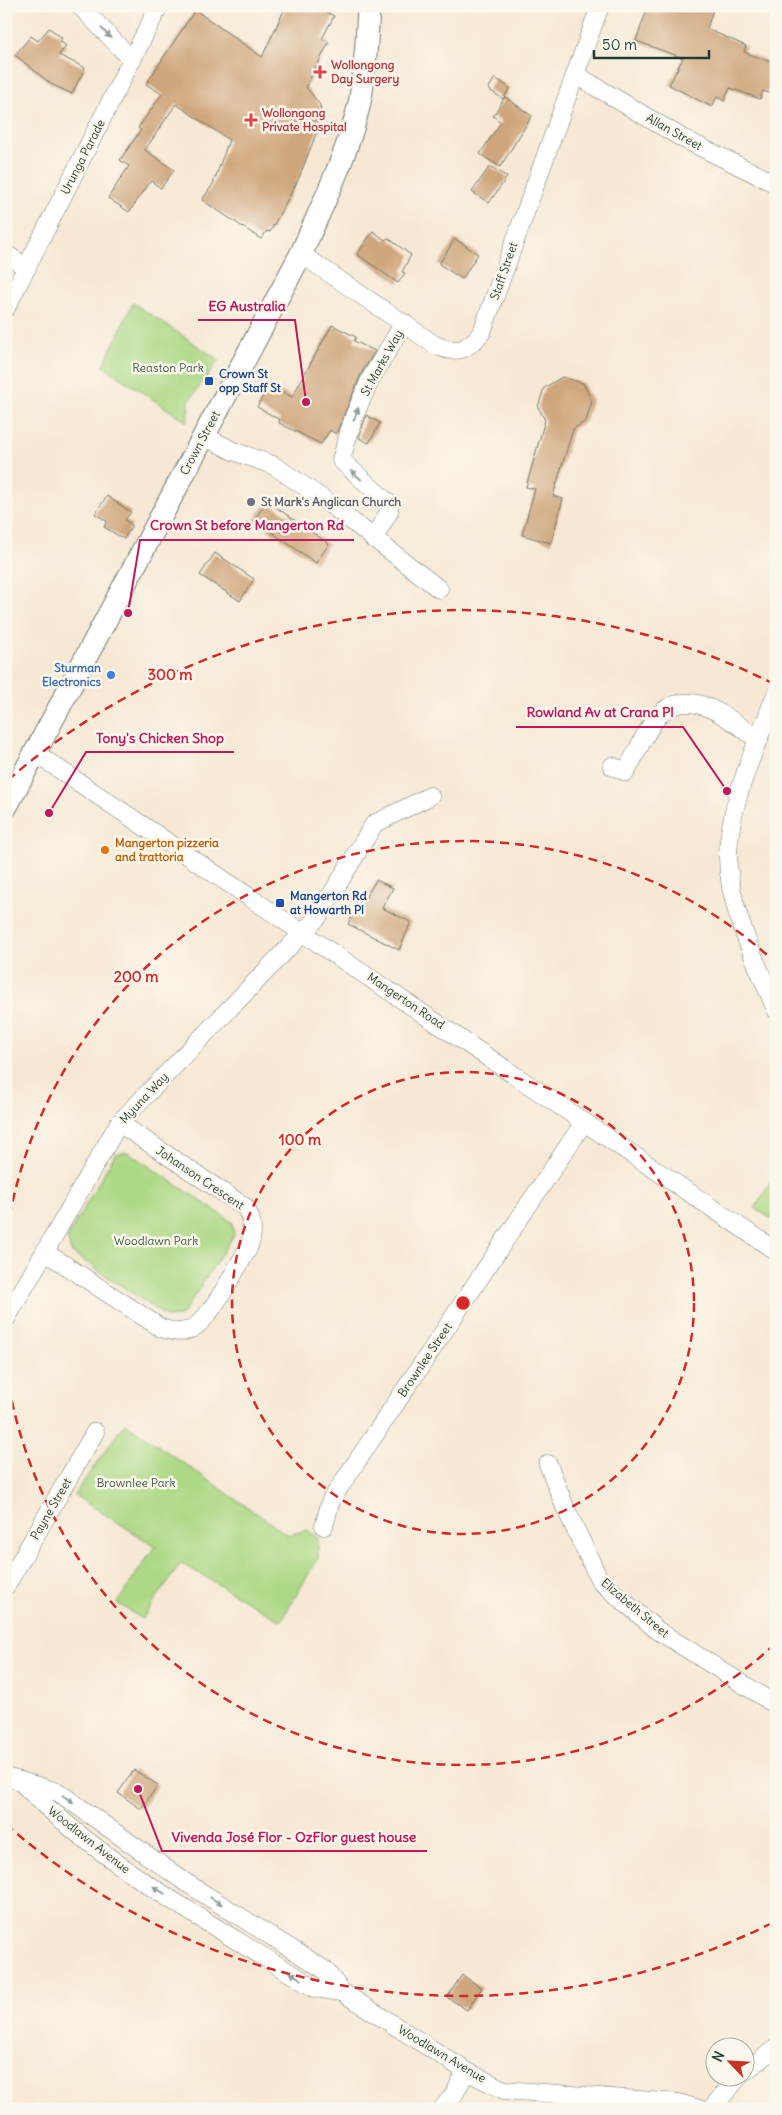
<svg xmlns="http://www.w3.org/2000/svg" width="782" height="2115" font-family="Delius,sans-serif">
  <style>
    .green { fill: #add986; stroke: #668b5d }
    .building { fill: #cfa67c }
    .lines { fill: none; stroke-linecap: round; stroke-linejoin: round }
    .minor-casing { stroke: #6b796c; stroke-width: 19 }
    .major-casing { stroke: #6b796c; stroke-width: 24 }
    .minor { stroke: #fff; stroke-width: 18 }
    .major { stroke: #fff; stroke-width: 22 }
    .oneway { fill: #8f9e9a }
    .ring { fill: none; stroke: #d62828; stroke-width: 2.5; stroke-dasharray: 9 6 }
    .health-dot { fill: #e0444e; stroke: #fbf7ec; stroke-width: 2 }
    .transit-dot { fill: #1a4fb4; stroke: #fbf7ec; stroke-width: 2 }
    .worship-dot { fill: #6b7280; stroke: #fbf7ec; stroke-width: 2 }
    .shop-dot { fill: #3f7fe0; stroke: #fbf7ec; stroke-width: 2 }
    .food-dot { fill: #e8710a; stroke: #fbf7ec; stroke-width: 2 }
    .labels { text-anchor: middle; stroke-width: 5; stroke-linejoin: round; paint-order: stroke }
    .health-label { font-size: 12px; font-weight: bold; fill: #be3a42; stroke: #fbf7ec; text-anchor: start }
    .street-label { font-size: 12px; fill: #1f3d34; stroke: #fbf7ec }
    .park-label { font-size: 12px; fill: #3b5c44; stroke: #fbf7ec }
    .transit-label { font-size: 12px; font-weight: bold; fill: #164399; stroke: #fbf7ec; text-anchor: start }
    .worship-label { font-size: 12px; font-weight: bold; fill: #5b616d; stroke: #fbf7ec; text-anchor: start }
    .shop-label { font-size: 12px; font-weight: bold; fill: #366cbe; stroke: #fbf7ec; text-anchor: end }
    .food-label { font-size: 12px; font-weight: bold; fill: #c56008; stroke: #fbf7ec; text-anchor: start }
    .centre { fill: #d62828; stroke: #fbf7ec; stroke-width: 2.5 }
    .ring-label { font-size: 15px; text-anchor: middle; font-weight: bold; fill: #d62828; stroke: #fbf7ec; stroke-width: 5; stroke-linejoin: round; paint-order: stroke }
    .leader { fill: none; stroke: #c2185b; stroke-width: 2 }
    .callout-dot { fill: #c2185b; stroke: #fbf7ec; stroke-width: 2 }
    .callout-label { font-size: 14px; text-anchor: middle; font-weight: bold; fill: #c2185b; stroke: #fbf7ec; stroke-width: 5; stroke-linejoin: round; paint-order: stroke }
  </style>
  <rect width="100%" height="100%" fill="#fbf7ec"/>
  <filter id="ink" filterUnits="userSpaceOnUse"><feTurbulence type="fractalNoise" baseFrequency=".02" numOctaves="2"/><feDisplacementMap in="SourceGraphic" scale="10" xChannelSelector="R" yChannelSelector="G"/><feConvolveMatrix kernelMatrix="1 2 1 2 8 2 1 2 1" color-interpolation-filters="sRGB"/></filter>
  <filter id="wash" filterUnits="userSpaceOnUse"><feTurbulence type="fractalNoise" baseFrequency=".0096" numOctaves="4" result="noise"/><feDisplacementMap in="SourceGraphic" scale="20" xChannelSelector="R" yChannelSelector="G"/><feGaussianBlur stdDeviation="1.12" result="paint"/><feColorMatrix in="noise" values="0 0 0 0 0 0 0 0 0 0 0 0 0 0 0 0 0 1.4 0 .05"/><feComposite in="paint" operator="in"/></filter>
  <g filter="url(#wash)">
    <rect width="100%" height="100%" fill="#f7e8d4"/>
    <g class="green">
      <polygon points="133,303 219,360 189,401 187,422 103,366"/>
      <polygon points="128,1152 232,1222 234,1235 181,1316 167,1317 71,1252 67,1238 115,1154"/>
      <polygon points="776,1174 776,1222 755,1208"/>
      <polygon points="125,1423 288,1535 307,1530 318,1538 318,1558 281,1621 181,1563 142,1619 117,1603 155,1546 74,1495"/>
    </g>
    <g id="blocks">
      <g class="building">
        <polygon points="286,6 329,6 326,12 334,16 322,39 329,42 306,87 320,105 322,118 320,130 318,129 298,180 270,232 267,231 261,239 202,200 213,184 229,140 176,104 145,150 174,170 161,188 151,181 129,212 108,198 129,166 120,160 141,130 138,128 162,94 146,84 195,10 262,57"/>
        <polygon points="648,6 704,6 713,9 707,29 746,46 744,52 776,64 776,84 772,94 763,91 760,99 730,88 724,101 717,97 712,107 669,85 683,58 636,41"/>
        <polygon points="49,28 62,38 60,41 66,46 59,55 85,68 72,94 51,84 15,55 31,36 38,41"/>
        <polygon points="495,78 510,88 503,99 488,89"/>
        <polygon points="505,97 532,116 500,167 480,154 501,122 493,116"/>
        <polygon points="490,166 507,177 489,203 472,192"/>
        <polygon points="373,231 385,240 388,238 411,255 402,272 405,273 398,283 357,254"/>
        <polygon points="455,239 478,254 462,279 439,264"/>
        <polygon points="332,325 356,337 354,341 375,351 361,374 336,434 330,430 321,444 279,423 280,420 257,407 269,385 292,397"/>
        <polygon points="562,377 583,383 592,401 586,421 573,429 553,496 563,499 551,543 522,535 535,489 526,487 545,420 538,407 544,388"/>
        <polygon points="366,415 380,423 369,443 359,438"/>
        <polygon points="107,496 131,512 125,520 132,525 124,539 104,527 107,521 95,514"/>
        <polygon points="267,501 329,544 316,563 254,520"/>
        <polygon points="215,553 254,579 240,601 200,575"/>
        <polygon points="376,880 393,888 382,908 411,922 399,950 348,924 359,902 362,898 365,899"/>
        <polygon points="134,1770 158,1785 141,1809 118,1793"/>
        <polygon points="462,1975 482,1988 467,2010 447,1997"/>
      </g>
    </g>
  </g>
  <g filter="url(#ink)">
    <use href="#blocks" fill-opacity="0" stroke="#6b796c" stroke-width="1"/>
    <g class="lines">
      <defs>
        <g id="minor">
          <polyline points="80,6 132,60"/>
          <polyline points="576,75 682,138 776,184"/>
          <polyline points="6,254 27,268"/>
          <path d="M301,254L435,345C457,355 468,350 482,332L600,6"/>
          <polyline points="6,308 159,6"/>
          <polyline points="204,436 233,451 273,465 326,501 439,589"/>
          <polyline points="373,539 389,512 389,504 341,460 354,416 371,378 404,323"/>
          <path d="M776,694C757,745 730,799 728,854C727,906 757,963 776,1010"/>
          <polyline points="35,753 776,1251"/>
          <path d="M612,766L626,772C635,756 649,723 662,712C695,686 732,722 759,740"/>
          <path d="M45,1252L161,1328C171,1331 181,1334 191,1329C210,1321 236,1268 248,1249C254,1234 254,1221 245,1207L119,1123"/>
          <polyline points="6,1319 119,1123 318,917 374,824 430,796"/>
          <polyline points="548,1464 565,1507 600,1581 657,1630 776,1705"/>
          <polyline points="324,1526 331,1500 584,1122"/>
          <polyline points="6,1586 95,1432"/>
          <polyline points="6,1777 58,1792 185,1882 325,1970 342,1992 466,2071 504,2090 679,2103 699,2109"/>
          <path d="M23,1784C104,1867 216,1926 314,1988L342,1992"/>
          <polyline points="744,2072 776,2048"/>
          <polyline points="442,2109 455,2093 466,2071"/>
          <polyline points="711,2109 738,2078"/>
        </g>
        <path id="major" d="M6,807L301,254C322,205 347,156 359,105C366,73 366,39 369,6"/>
      </defs>
      <use href="#minor" class="minor-casing"/>
      <use href="#major" class="major-casing"/>
      <use href="#minor" class="minor"/>
      <use href="#major" class="major"/>
    </g>
    <defs><path id="oneway-solid" d="M-6-.8H1V-3.2L6.5 0L1 3.2V.8H-6Z" transform="scale(1.25)"/></defs>
    <g class="oneway">
      <use href="#oneway-solid" transform="translate(106 33) rotate(46)"/>
      <use href="#oneway-solid" transform="translate(356 414) rotate(-69)"/>
      <use href="#oneway-solid" transform="translate(356 475) rotate(-139)"/>
      <use href="#oneway-solid" transform="translate(68 1799) rotate(35)"/>
      <use href="#oneway-solid" transform="translate(159 1890) rotate(-148)"/>
      <use href="#oneway-solid" transform="translate(216 1901) rotate(32)"/>
      <use href="#oneway-solid" transform="translate(296 1976) rotate(-148)"/>
    </g>
  </g>
  <g class="ring">
    <circle cx="463" cy="1303" r="231"/>
    <path d="M775 1644A462 462 0 0 1 7 1375M7 1231A462 462 0 0 1 775 962"/>
    <path d="M772 1923A693 693 0 0 1 8 1826M8 780A693 693 0 0 1 772 683"/>
  </g>
  <g class="health-dot">
    <path d="M317.5 64.5h5v5h5v5h-5v5h-5v-5h-5v-5h5z"/>
    <path d="M248.5 112.5h5v5h5v5h-5v5h-5v-5h-5v-5h5z"/>
  </g>
  <g class="transit-dot">
    <rect x="204" y="376" width="10" height="10" rx="2.5"/>
    <rect x="275" y="898" width="10" height="10" rx="2.5"/>
  </g>
  <circle class="worship-dot" cx="251" cy="502" r="5"/>
  <circle class="shop-dot" cx="111" cy="675" r="5"/>
  <circle class="food-dot" cx="105" cy="850" r="5"/>
  <g class="labels">
    <g class="health-label">
      <text x="331" y="69">Wollongong<tspan x="331" dy="14">Day Surgery</tspan></text>
      <text x="262" y="117">Wollongong<tspan x="262" dy="14">Private Hospital</tspan></text>
    </g>
    <g class="street-label">
      <text transform="translate(674 132) rotate(29)" y="4">Allan Street</text>
      <text transform="translate(83 157) rotate(-63)" y="4">Urunga Parade</text>
      <text transform="translate(504 271) rotate(-71)" y="4">Staff Street</text>
      <text transform="translate(382 363) rotate(-61)" y="4">St Marks Way</text>
      <text transform="translate(200 443) rotate(-62)" y="4">Crown Street</text>
      <text transform="translate(406 1001) rotate(34)" y="4">Mangerton Road</text>
      <text transform="translate(144 1098) rotate(-47)" y="4">Myuna Way</text>
      <text transform="translate(200 1178) rotate(34)" y="4">Johanson Crescent</text>
      <text transform="translate(425 1360) rotate(-56)" y="4">Brownlee Street</text>
      <text transform="translate(51 1509) rotate(-60)" y="4">Payne Street</text>
      <text transform="translate(635 1608) rotate(40)" y="4">Elizabeth Street</text>
      <text transform="translate(89 1840) rotate(38)" y="4">Woodlawn Avenue</text>
      <text transform="translate(442 2054) rotate(31)" y="4">Woodlawn Avenue</text>
    </g>
    <g class="park-label">
      <text x="168" y="372">Reaston Park</text>
      <text x="156" y="1245">Woodlawn Park</text>
      <text x="136" y="1487">Brownlee Park</text>
    </g>
    <g class="transit-label">
      <text x="219" y="378">Crown St<tspan x="219" dy="14">opp Staff St</tspan></text>
      <text x="290" y="900">Mangerton Rd<tspan x="290" dy="14">at Howarth Pl</tspan></text>
    </g>
    <g class="worship-label">
      <text x="261" y="506">St Mark's Anglican Church</text>
    </g>
    <g class="shop-label">
      <text x="101" y="672">Sturman<tspan x="101" dy="14">Electronics</tspan></text>
    </g>
    <g class="food-label">
      <text x="115" y="847">Mangerton pizzeria<tspan x="115" dy="14">and trattoria</tspan></text>
    </g>
  </g>
  <circle cx="463" cy="1303" r="8" class="centre"/>
  <g class="ring-label">
    <text x="170" y="680">300 m</text>
    <text x="136" y="982">200 m</text>
    <text x="300" y="1145">100 m</text>
  </g>
  <path class="leader" d="M306 402L295 320H198M128 613L140 540H354M727 791L683 727H516M49 813L86 752H234M138 1789L162 1851H427"/>
  <g class="callout-dot">
    <circle cx="306" cy="402" r="5"/>
    <circle cx="128" cy="613" r="5"/>
    <circle cx="727" cy="791" r="5"/>
    <circle cx="49" cy="813" r="5"/>
    <circle cx="138" cy="1789" r="5"/>
  </g>
  <g class="callout-label">
    <text x="247" y="311">EG Australia</text>
    <text x="247" y="530">Crown St before Mangerton Rd</text>
    <text x="600" y="717">Rowland Av at Crana Pl</text>
    <text x="160" y="743">Tony's Chicken Shop</text>
    <text x="294" y="1842">Vivenda José Flor - OzFlor guest house</text>
  </g>
  <rect width="782" height="2115" fill="none" stroke="#fbf7ec" stroke-width="25"/>
  <g transform="translate(730 2062) rotate(295)"><circle r="24" fill="#fbf7ec" stroke="#a3ada2"/>
  <path d="M0-4L9 19L0 12L-9 19Z" fill="#c8321e"/>
  <text y="-8" font-size="14" font-weight="bold" text-anchor="middle" fill="#1f3d34">N</text>
  </g>
  <path d="M594 50v8h115v-8" fill="none" stroke="#1f3d34" stroke-width="2.5"/>
  <text x="602" y="50" font-size="15" fill="#1f3d34" stroke="#fbf7ec" stroke-width="4" paint-order="stroke">50 m</text>
</svg>
